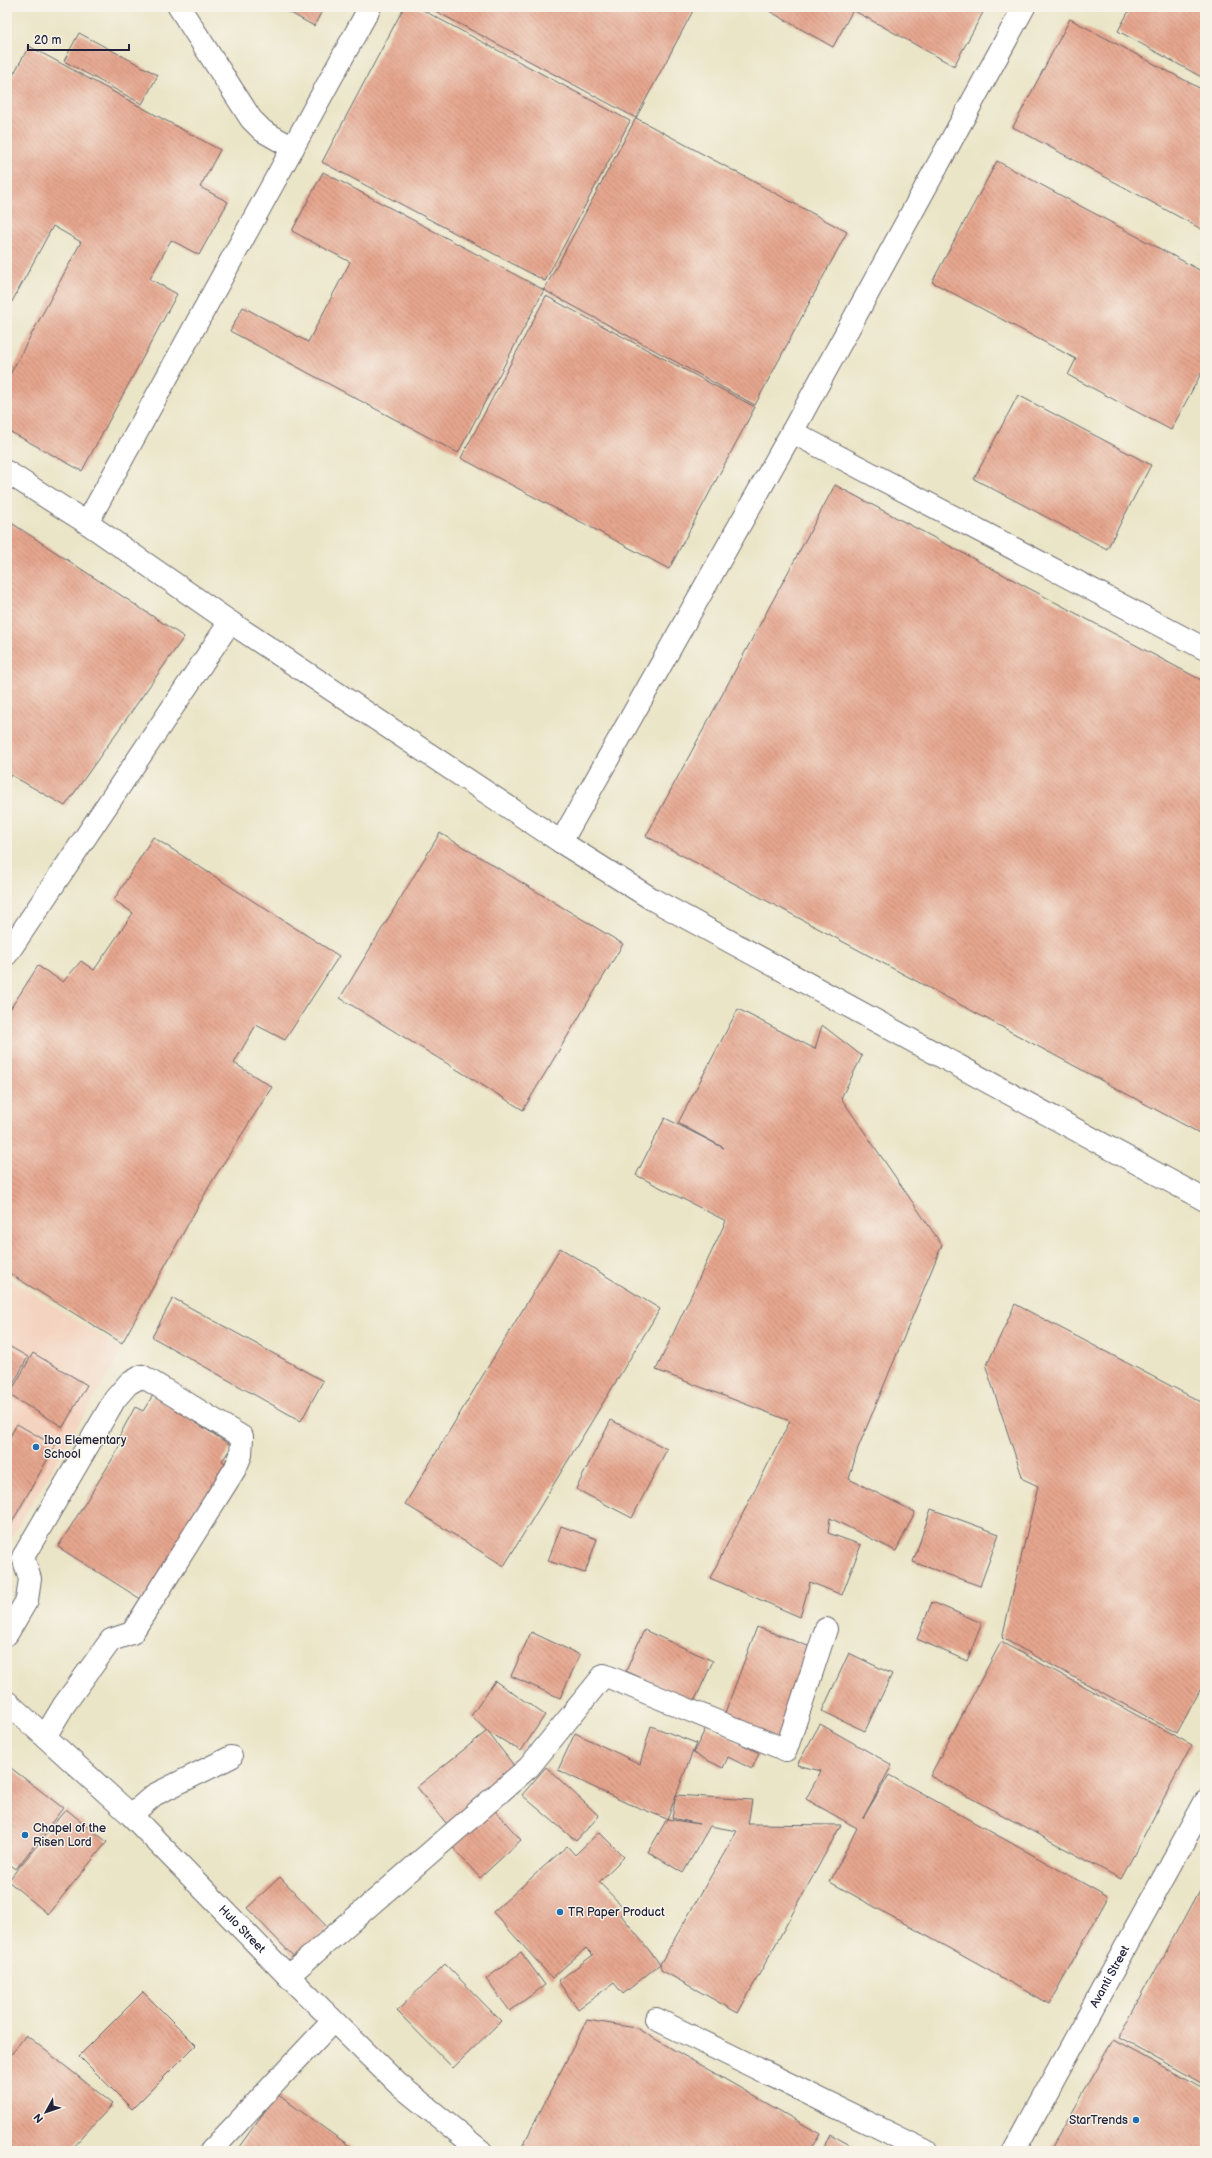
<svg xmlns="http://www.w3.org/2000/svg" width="1212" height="2158" font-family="'Balsamiq Sans',sans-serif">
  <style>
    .built { fill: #f4d3c0 }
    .building { fill: url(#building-back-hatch) }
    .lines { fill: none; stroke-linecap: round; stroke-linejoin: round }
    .minor-casing { stroke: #68666c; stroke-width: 24 }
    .minor { stroke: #fff; stroke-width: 22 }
    .poi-dot { fill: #1f6fb2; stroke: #f7f3e8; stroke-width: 1.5 }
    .labels { text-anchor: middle; stroke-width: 3; stroke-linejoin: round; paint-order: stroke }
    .poi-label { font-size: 12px; fill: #22223b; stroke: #f7f3e8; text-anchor: start }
    .street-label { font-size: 12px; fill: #22223b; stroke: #f7f3e8 }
  </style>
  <defs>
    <pattern id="building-back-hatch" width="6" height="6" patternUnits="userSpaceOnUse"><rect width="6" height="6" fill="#e6a68e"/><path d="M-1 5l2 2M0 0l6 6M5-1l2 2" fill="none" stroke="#ba8775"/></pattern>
  </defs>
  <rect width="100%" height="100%" fill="#f7f3e8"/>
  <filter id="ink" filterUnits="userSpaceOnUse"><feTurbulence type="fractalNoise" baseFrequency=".025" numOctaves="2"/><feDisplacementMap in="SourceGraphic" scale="8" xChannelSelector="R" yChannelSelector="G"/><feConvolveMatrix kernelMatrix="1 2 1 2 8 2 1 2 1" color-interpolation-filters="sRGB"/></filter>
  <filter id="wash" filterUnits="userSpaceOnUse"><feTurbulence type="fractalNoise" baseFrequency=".012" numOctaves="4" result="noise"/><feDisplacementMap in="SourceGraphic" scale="16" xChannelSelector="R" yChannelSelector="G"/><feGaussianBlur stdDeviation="0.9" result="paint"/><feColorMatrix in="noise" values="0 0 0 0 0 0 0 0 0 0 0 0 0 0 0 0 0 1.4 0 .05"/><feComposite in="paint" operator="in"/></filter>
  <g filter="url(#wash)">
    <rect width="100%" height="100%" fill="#ebe5c8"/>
    <polygon class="built" points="7,1277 123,1350 7,1544"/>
    <g id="blocks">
      <g class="building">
        <polygon points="280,7 324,7 314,26"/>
        <polygon points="404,7 417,7 630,121 545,281 322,162"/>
        <polygon points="428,7 695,7 636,118"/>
        <polygon points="762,7 986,7 954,66 853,10 833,47"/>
        <polygon points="1131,7 1205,7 1205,79 1118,31"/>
        <polygon points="1070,19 1205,91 1205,231 1013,127"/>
        <polygon points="79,33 158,75 142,104 64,61"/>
        <polygon points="29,46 220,150 200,187 228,202 199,255 171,240 150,279 177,294 82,471 7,430 7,380 81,242 53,226 7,311 7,86"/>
        <polygon points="636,118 847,232 755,405 544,290"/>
        <polygon points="997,161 1205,273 1205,366 1171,430 1068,375 1076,359 932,282"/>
        <polygon points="323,172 544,290 458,453 230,331 243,307 308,342 350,262 292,231"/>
        <polygon points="546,296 755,407 669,569 461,458"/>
        <polygon points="1018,395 1151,465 1107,549 974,479"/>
        <polygon points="835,485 1205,682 1205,1136 646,836"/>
        <polygon points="7,520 184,637 65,806 11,775 7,781"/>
        <polygon points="440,833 623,944 523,1110 340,998"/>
        <polygon points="153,837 339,956 285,1040 256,1025 234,1063 272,1087 211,1183 122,1343 7,1272 7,1014 38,966 63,982 81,961 94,970 133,913 114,900"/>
        <polygon points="738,1009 815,1049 822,1025 862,1056 841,1098 942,1245 858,1448 849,1479 915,1512 896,1551 830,1518 828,1533 861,1545 842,1595 810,1582 800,1617 710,1578 790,1421 656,1370 726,1221 636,1175 665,1118 724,1148 678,1123"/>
        <polygon points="560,1248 660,1309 504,1566 405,1504"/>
        <polygon points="173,1298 323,1381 301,1421 152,1337"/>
        <polygon points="1015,1304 1205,1404 1205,1681 1177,1733 1002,1638 1038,1486 1023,1479 986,1367"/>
        <polygon points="7,1345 28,1357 7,1395"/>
        <polygon points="33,1353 87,1385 63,1427 9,1395"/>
        <polygon points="153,1395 232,1446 222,1461 231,1467 147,1603 58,1547 121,1445 116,1442 135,1407 143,1411"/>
        <polygon points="611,1420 667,1449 632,1518 576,1489"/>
        <polygon points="17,1424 55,1446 7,1531 7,1442"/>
        <polygon points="931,1509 999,1534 980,1586 913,1562"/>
        <polygon points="561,1526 597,1539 585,1573 548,1561"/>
        <polygon points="932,1602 982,1623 967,1661 917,1639"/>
        <polygon points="757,1627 816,1649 781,1741 723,1718"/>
        <polygon points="644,1630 713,1661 694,1702 626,1671"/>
        <polygon points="531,1632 580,1655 560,1698 511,1676"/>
        <polygon points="1001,1642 1192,1745 1121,1879 930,1776"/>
        <polygon points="849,1653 892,1674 865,1731 822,1711"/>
        <polygon points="495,1681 545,1715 521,1751 487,1731 471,1716"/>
        <polygon points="820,1724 892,1765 863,1818 889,1775 1108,1897 1049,2004 830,1882 857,1828 806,1799 821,1771 797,1765"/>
        <polygon points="651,1726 696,1743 667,1819 622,1801 558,1770 575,1733 640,1764"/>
        <polygon points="707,1726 759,1753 752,1769 728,1757 723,1768 693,1753"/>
        <polygon points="487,1731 519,1772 450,1828 417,1787"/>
        <polygon points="7,1765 63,1808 16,1869 7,1862"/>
        <polygon points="546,1767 599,1816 576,1841 522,1795"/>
        <polygon points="676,1795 752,1800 748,1824 841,1825 738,2013 661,1970 660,1964 737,1831 710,1826 683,1873 648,1852 667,1819 699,1824 672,1818"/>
        <polygon points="489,1804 521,1840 480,1878 448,1842"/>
        <polygon points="66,1809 107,1842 48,1914 8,1881"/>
        <polygon points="599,1832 624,1857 599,1882 627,1911 621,1915 660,1964 623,1994 614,1983 578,2009 558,1981 593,1955 586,1948 552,1978 493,1912 567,1846 575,1855"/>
        <polygon points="280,1877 328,1928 296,1959 247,1908"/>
        <polygon points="1205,1879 1205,2085 1119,2038"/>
        <polygon points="521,1952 545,1985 510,2011 486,1979"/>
        <polygon points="445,1964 501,2021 453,2068 397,2011"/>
        <polygon points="143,1992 196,2045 132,2109 79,2056"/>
        <polygon points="587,2020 636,2028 820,2134 810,2151 520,2151"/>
        <polygon points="26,2035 113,2104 69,2151 7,2151 7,2060"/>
        <polygon points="1113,2040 1205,2090 1205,2151 1049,2151"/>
        <polygon points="277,2094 352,2148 350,2151 245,2151 239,2147"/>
        <polygon points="830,2134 861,2151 821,2151"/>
      </g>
    </g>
  </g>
  <g filter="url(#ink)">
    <use href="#blocks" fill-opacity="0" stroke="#68666c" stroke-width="1"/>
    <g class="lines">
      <defs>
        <g id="minor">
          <polyline points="179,7 251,119 263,131 293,148"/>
          <polyline points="792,432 1205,649"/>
          <polyline points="7,472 87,523 230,622 561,842 652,899 1205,1200"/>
          <polyline points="87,523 370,7"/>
          <polyline points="561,842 792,432 1024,7"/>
          <polyline points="7,954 230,622"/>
          <polyline points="7,1634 27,1600 30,1579 23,1557 115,1399 128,1384 142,1376 242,1437 241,1455 235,1469 132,1633 111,1640 64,1705 46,1735"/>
          <path id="s1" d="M7,1702L131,1815L288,1976L397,2083L481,2151"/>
          <polyline points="131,1815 154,1795 231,1757"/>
          <polyline points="288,1976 529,1767 604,1675 786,1750 826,1629"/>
          <polyline points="656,2019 926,2151"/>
          <polyline points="211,2151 333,2021"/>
          <path id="s2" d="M1014,2151L1205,1802"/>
        </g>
      </defs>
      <use href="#minor" class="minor-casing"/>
      <use href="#minor" class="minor"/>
    </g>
  </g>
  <g class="poi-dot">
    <circle cx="36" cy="1447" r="4"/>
    <circle cx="25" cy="1835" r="4"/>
    <circle cx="560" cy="1912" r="4"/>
    <circle cx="1136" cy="2120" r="4"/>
  </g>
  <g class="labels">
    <g class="poi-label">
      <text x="44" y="1444">Iba Elementary<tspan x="44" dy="14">School</tspan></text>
      <text x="33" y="1832">Chapel of the<tspan x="33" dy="14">Risen Lord</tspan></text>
      <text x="568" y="1916">TR Paper Product</text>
      <text x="1128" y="2124" text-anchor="end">StarTrends</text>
    </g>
    <g class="street-label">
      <text dy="4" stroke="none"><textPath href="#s1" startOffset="327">Hulo Street</textPath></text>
      <text dy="4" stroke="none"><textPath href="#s2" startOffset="199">Avanti Street</textPath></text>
    </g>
  </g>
  <rect width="1212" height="2158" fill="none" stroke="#f7f3e8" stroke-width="24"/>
  <g transform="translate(46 2112) rotate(230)" stroke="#f7f3e8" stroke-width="3" paint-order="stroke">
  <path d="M0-3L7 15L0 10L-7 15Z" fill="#22223b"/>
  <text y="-6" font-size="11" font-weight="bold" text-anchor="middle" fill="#22223b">N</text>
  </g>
  <path d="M28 44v6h101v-6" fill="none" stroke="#22223b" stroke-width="2"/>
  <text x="34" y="44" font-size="12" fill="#22223b" stroke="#f7f3e8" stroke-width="3" paint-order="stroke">20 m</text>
</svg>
